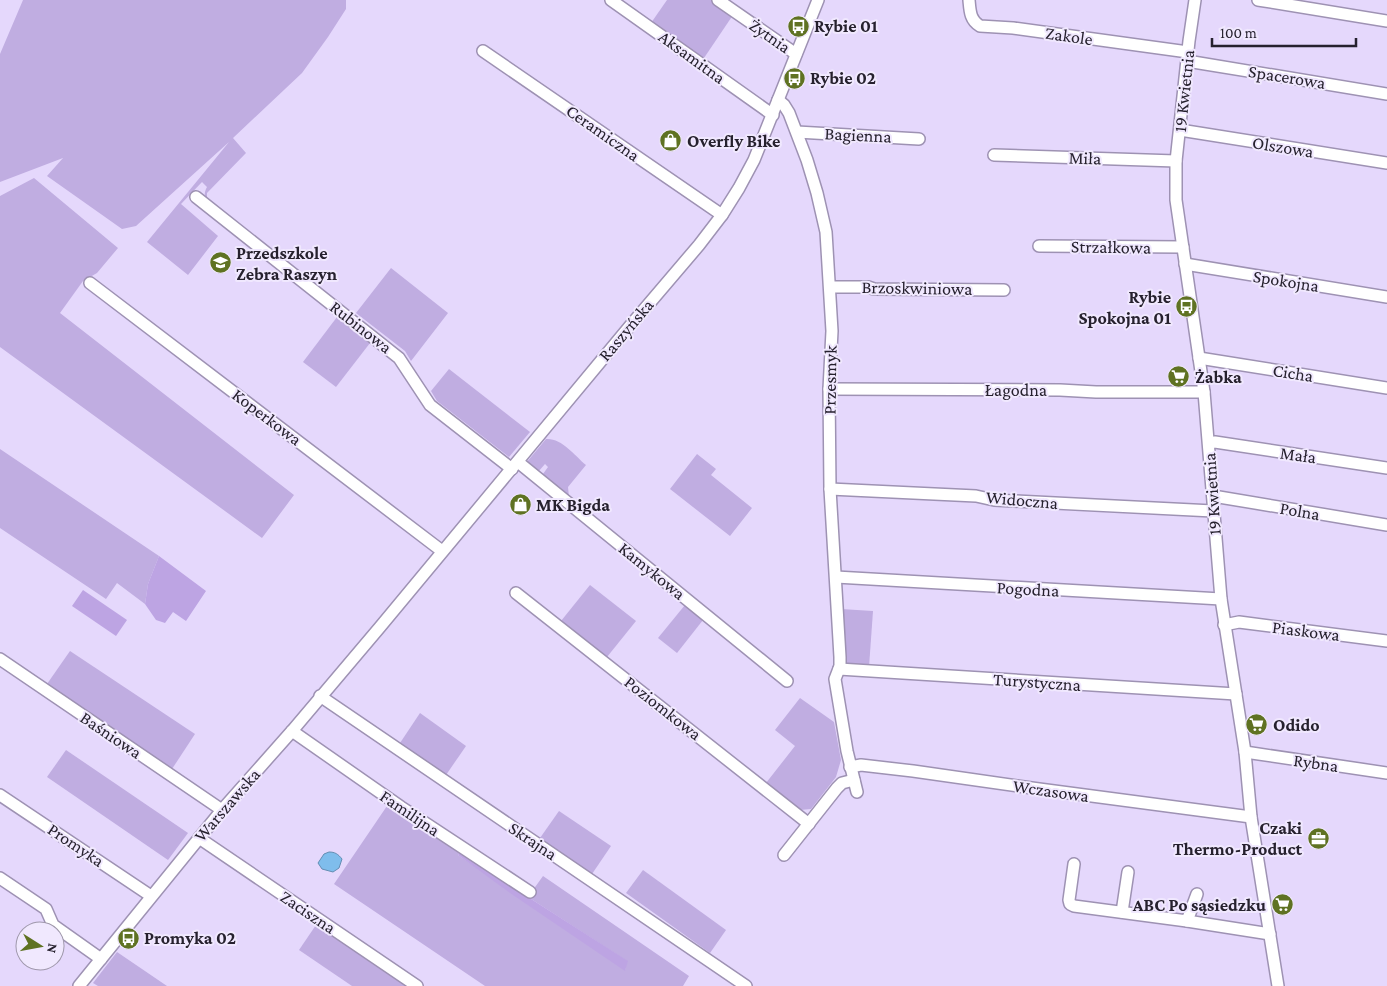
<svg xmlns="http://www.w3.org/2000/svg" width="1387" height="986" font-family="'Crimson Pro',serif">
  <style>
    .green { fill: #c0ade1 }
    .forest { fill: #bda4e3 }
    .water { fill: #7fbdec; stroke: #648eb3 }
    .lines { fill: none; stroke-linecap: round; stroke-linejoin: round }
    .minor-casing { stroke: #9e92b3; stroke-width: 14 }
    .minor { stroke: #fff; stroke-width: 11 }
    .labels { text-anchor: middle; stroke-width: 4; stroke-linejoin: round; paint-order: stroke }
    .poi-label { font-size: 18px; font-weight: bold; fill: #26212e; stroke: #f0e8fe; text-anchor: start }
    .street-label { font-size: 18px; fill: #26212e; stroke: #f0e8fe }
  </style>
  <rect width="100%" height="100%" fill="#e5d8fc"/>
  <g class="green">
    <path d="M23,0H346V9L328,37L302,73L233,138L246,153L207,193V199L218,207L216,209C208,201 201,198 207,187L202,182L181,204L218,236L188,275L147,242L229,142L136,226L122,229L47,176L63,158L0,182V54Z"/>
    <polygon points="667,0 712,0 733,15 704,58 651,23"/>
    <polygon points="34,178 118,248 97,273 83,281 60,313 294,495 262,538 0,347 0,196"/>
    <polygon points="391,268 448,313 411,361 405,351 356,313"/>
    <polygon points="337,317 370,343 336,387 303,362"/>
    <polygon points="449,369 530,432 509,457 437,401 431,391"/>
    <path d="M546,439C562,438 574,455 586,465L568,487L569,497L547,480L548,478L543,474L548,467L545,464L538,472L526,463Z"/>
    <polygon points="0,449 159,556 148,584 145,604 117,583 106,599 0,528"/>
    <polygon points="697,454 716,469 711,475 752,508 730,536 670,489"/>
    <polygon points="590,585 636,621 607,657 561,621"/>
    <polygon points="685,605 703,620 677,653 658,638"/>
    <polygon points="841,609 873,611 869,667 847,665 845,663"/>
    <polygon points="70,651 195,734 172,769 47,684"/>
    <polygon points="800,698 834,722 841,760 836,777 811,809 800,810 766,783 795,746 775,730"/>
    <polygon points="420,713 466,746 446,775 400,743"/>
    <polygon points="66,750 188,833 168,860 47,777"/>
    <polygon points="389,803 461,851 458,855 625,970 627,961 528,897 543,876 689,976 683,986 485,986 334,884"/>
    <polygon points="559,811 611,846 592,874 540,838"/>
    <polygon points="643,870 726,930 710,953 626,893"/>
    <polygon points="316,925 321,928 406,986 352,986 299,950"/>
    <polygon points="117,952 167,986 98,986 93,983"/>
  </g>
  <g class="forest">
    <polygon points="159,556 206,591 186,621 173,612 165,623 156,620 145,604 148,584"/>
    <polygon points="83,590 127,620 116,636 72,606"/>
    <polygon points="461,851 528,897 628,961 625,971 510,893 458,855"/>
  </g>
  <path class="water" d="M329,852C335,852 338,854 342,859L339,868L333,872L322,869L318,863L324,854Z"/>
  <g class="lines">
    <defs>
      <g id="minor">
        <polyline points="611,0 773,115"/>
        <polyline points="718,0 796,54"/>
        <path d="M969,0C970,11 970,20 980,26L1013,28L1188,52"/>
        <polyline points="1195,0 1189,41 1176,161 1176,200 1204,392 1221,599 1245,752 1251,817 1278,986"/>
        <polyline points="1258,0 1387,21"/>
        <polyline points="483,51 722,215"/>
        <polyline points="1187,61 1387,94"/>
        <polyline points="778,100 784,105 789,113 807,160 817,193 826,232 832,331 829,389 830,489 840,657 840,666 835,679 847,751 857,792"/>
        <polyline points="1180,130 1387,163"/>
        <polyline points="797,132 919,139"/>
        <polyline points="994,155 1176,161"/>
        <polyline points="196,197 399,358 430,405 512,469"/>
        <polyline points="1039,246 1183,247"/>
        <polyline points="1185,264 1387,297"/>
        <polyline points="90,283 442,551"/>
        <polyline points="830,287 868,287 874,289 1004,290"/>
        <polyline points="1199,358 1387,388"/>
        <polyline points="829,389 1060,390 1096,392 1204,392"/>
        <polyline points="1209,443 1215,442 1387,468"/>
        <polyline points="518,462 787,681"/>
        <polyline points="830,489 976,496 994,500 1213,511"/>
        <polyline points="1213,496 1387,525"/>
        <polyline points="836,577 1221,599"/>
        <polyline points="516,593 809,824"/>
        <polyline points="1224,625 1239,622 1387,641"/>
        <polyline points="0,659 222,810"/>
        <polyline points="839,669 1236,694"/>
        <polyline points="320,696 746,986"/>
        <polyline points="292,731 401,807 530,892"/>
        <polyline points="1245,752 1387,773"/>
        <polyline points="850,767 861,765 913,771 1039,789 1251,817"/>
        <polyline points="0,795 151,896"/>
        <polyline points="199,838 417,986"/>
        <polyline points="784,855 837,788 842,783 854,780"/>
        <polyline points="1074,864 1069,900 1070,904 1074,906 1187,921 1270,934"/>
        <polyline points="0,878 46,909 53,925 101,959"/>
        <polyline points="1122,912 1128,872"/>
        <polyline points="1187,921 1197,894"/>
        <polyline points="79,986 222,810 292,731 380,627 630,326 699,245 722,215 739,188 754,160 818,0"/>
      </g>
    </defs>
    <use href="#minor" class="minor-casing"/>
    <use href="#minor" class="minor"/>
  </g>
  <defs>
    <symbol id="bus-disc" viewBox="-11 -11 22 22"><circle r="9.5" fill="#5f7222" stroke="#f0e8fe"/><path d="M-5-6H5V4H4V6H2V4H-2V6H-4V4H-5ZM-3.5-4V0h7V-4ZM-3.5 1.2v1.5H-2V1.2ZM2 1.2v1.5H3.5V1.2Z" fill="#fff"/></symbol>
    <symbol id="shop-disc" viewBox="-11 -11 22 22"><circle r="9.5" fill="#5f7222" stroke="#f0e8fe"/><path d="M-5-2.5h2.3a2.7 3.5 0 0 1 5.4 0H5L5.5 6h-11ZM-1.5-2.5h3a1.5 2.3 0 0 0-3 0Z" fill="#fff"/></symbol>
    <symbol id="school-disc" viewBox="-11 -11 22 22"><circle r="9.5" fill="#5f7222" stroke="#f0e8fe"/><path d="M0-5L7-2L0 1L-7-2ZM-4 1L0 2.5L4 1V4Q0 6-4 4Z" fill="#fff"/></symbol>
    <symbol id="supermarket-disc" viewBox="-11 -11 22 22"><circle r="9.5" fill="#5f7222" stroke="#f0e8fe"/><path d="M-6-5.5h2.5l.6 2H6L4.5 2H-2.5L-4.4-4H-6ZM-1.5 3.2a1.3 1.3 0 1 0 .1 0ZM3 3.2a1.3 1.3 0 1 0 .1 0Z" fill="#fff"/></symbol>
    <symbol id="office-disc" viewBox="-11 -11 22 22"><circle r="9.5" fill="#5f7222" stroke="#f0e8fe"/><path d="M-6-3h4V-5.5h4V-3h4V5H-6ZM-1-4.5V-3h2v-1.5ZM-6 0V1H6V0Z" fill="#fff"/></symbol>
  </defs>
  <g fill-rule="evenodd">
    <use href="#bus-disc" x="786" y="14" width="25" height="25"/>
    <use href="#bus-disc" x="782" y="66" width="25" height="25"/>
    <use href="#shop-disc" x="658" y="128" width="25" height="25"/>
    <use href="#school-disc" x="208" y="250" width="25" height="25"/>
    <use href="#bus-disc" x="1174" y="294" width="25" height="25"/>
    <use href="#supermarket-disc" x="1166" y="364" width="25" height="25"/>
    <use href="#shop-disc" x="508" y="492" width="25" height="25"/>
    <use href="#supermarket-disc" x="1244" y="712" width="25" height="25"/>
    <use href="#office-disc" x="1306" y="826" width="25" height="25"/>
    <use href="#supermarket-disc" x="1270" y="892" width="25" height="25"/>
    <use href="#bus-disc" x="116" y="926" width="25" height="25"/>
  </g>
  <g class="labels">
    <g class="poi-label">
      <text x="814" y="32">Rybie 01</text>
      <text x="810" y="84">Rybie 02</text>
      <text x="687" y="147">Overfly Bike</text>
      <text x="236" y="259">Przedszkole<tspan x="236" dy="21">Zebra Raszyn</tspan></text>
      <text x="1171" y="303" text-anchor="end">Rybie<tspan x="1171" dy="21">Spokojna 01</tspan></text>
      <text x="1195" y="383">Żabka</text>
      <text x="536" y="511">MK Bigda</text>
      <text x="1273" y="731">Odido</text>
      <text x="1302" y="834" text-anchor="end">Czaki<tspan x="1302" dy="21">Thermo-Product</tspan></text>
      <text x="1266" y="911" text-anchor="end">ABC Po sąsiedzku</text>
      <text x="144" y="944">Promyka 02</text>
    </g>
    <g class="street-label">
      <text transform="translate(770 36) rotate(35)" y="6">Żytnia</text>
      <text transform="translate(1069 36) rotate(8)" y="6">Zakole</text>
      <text transform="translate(692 57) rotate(36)" y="6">Aksamitna</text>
      <text transform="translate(1287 77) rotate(9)" y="6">Spacerowa</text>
      <text transform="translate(1184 91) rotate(-84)" y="6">19 Kwietnia</text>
      <text transform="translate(603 133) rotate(35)" y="6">Ceramiczna</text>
      <text transform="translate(858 135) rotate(3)" y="6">Bagienna</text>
      <text transform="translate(1283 147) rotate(9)" y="6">Olszowa</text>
      <text transform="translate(1085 158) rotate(2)" y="6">Miła</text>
      <text transform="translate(1111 247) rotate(1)" y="6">Strzałkowa</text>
      <text transform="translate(1286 281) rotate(9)" y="6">Spokojna</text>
      <text transform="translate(917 288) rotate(1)" y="6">Brzoskwiniowa</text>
      <text transform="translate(361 327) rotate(38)" y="6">Rubinowa</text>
      <text transform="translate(626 330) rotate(-50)" y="6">Raszyńska</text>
      <text transform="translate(1293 373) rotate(9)" y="6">Cicha</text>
      <text transform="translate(830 380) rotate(-89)" y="6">Przesmyk</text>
      <text x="1016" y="396">Łagodna</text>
      <text transform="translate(267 417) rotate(37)" y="6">Koperkowa</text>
      <text transform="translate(1298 455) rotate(8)" y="6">Mała</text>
      <text transform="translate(1212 494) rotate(-94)" y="6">19 Kwietnia</text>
      <text transform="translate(1022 500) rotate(5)" y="6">Widoczna</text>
      <text transform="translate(1300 511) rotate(10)" y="6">Polna</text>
      <text transform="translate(652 571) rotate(39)" y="6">Kamykowa</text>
      <text transform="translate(1028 589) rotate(3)" y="6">Pogodna</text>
      <text transform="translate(1306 631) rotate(7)" y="6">Piaskowa</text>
      <text transform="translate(1037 682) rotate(4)" y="6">Turystyczna</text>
      <text transform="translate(663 708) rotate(38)" y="6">Poziomkowa</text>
      <text transform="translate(111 735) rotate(34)" y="6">Baśniowa</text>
      <text transform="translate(1316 763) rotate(8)" y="6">Rybna</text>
      <text transform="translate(1051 791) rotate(8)" y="6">Wczasowa</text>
      <text transform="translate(227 805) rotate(-49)" y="6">Warszawska</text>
      <text transform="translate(410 813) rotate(34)" y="6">Familijna</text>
      <text transform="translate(533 841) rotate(34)" y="6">Skrajna</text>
      <text transform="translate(76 845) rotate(34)" y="6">Promyka</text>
      <text transform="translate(308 912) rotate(34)" y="6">Zaciszna</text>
    </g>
  </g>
  <g transform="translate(40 946) rotate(101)"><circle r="24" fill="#f0e8fe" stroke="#9f98ab"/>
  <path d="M0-4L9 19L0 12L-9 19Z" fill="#5f7222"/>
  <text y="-8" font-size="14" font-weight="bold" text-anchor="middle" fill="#26212e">N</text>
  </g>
  <path d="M1212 38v8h144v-8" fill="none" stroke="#26212e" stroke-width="2.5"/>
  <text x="1220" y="38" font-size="15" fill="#26212e" stroke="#f0e8fe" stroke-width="4" paint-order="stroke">100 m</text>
</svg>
